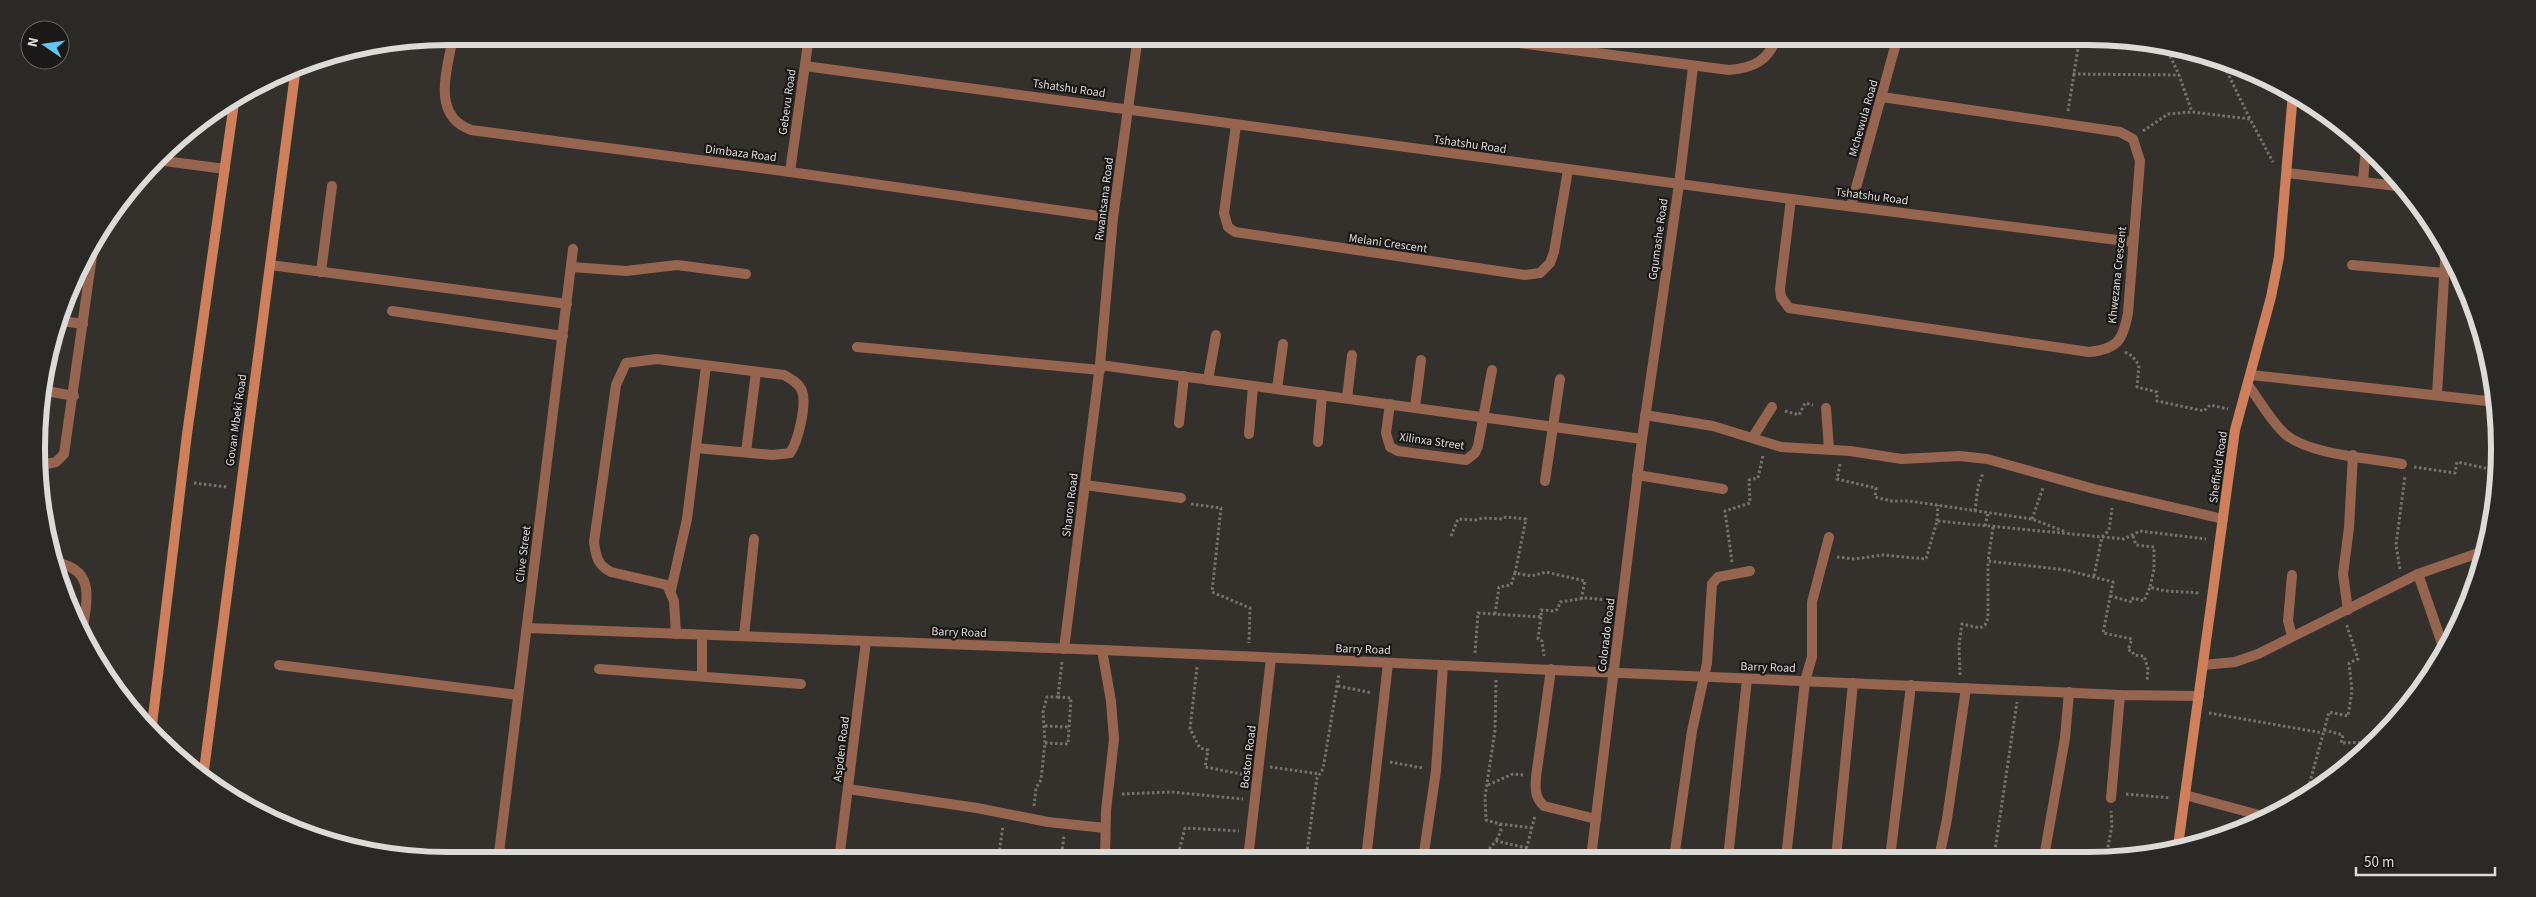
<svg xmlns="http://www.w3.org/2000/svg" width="2536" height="897" font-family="'Source Sans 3',sans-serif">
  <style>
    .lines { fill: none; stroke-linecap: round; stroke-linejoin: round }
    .path { stroke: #75736e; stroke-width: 3; stroke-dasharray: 2.5 2.5; stroke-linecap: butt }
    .lane { stroke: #96654f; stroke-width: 10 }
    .street { stroke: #96654f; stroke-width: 10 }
    .secondary { stroke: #ce805c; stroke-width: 10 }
    .labels { text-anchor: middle; stroke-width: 4.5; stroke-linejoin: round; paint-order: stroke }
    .street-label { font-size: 12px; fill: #dddbd7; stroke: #1b1917 }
    .rim { fill: none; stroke: #dddbd7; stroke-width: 6 }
  </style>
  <rect width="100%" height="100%" fill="#34312c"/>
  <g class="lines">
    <g class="path">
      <polyline points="2166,47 2179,75 2192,112"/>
      <polyline points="2218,59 2227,72 2250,119"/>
      <polyline points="2073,74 2179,75"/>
      <polyline points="2068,111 2080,36"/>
      <polyline points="2143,131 2168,114 2192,112 2250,119 2273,162"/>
      <polyline points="2125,352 2132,356 2139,365 2137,387 2157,392 2157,401 2204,411 2210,405 2228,409"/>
      <polyline points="1785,411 1799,415 1805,403 1813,405"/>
      <polyline points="1840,464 1837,479 1876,488 1875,497 1891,501 1909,501 2032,519 2066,532"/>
      <polyline points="2414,467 2455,473 2457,462 2499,471"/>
      <polyline points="194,483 227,487"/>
      <polyline points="2498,484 2496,483 2499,474"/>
      <polyline points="1191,504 1221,508 1212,592 1250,608 1249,643"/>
      <polyline points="1975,511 1978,487 1983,473"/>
      <polyline points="2032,519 2043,488"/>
      <polyline points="1937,521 1938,505"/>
      <polyline points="1985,526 1988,513"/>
      <polyline points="1993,527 1988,561 2066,570 2113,582 2103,633 2132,639 2128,650 2132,651 2134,655 2144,656 2148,669 2147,682"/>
      <polyline points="1451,536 1458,519 1476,520 1482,518 1502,519 1506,517 1526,519 1515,573"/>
      <polyline points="2133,536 2136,545 2154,547 2154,569 2150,587"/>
      <polyline points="1837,557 1854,559 1883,555 1926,559 1937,521 2124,539 2140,531 2206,539"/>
      <polyline points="1732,562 1725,511 1750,503 1749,480 1758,478 1763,455"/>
      <polyline points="2400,569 2396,545 2405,476"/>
      <polyline points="2094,576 2102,537 2109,530 2112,508"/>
      <path d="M2110,596L2132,602L2133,598L2144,601L2150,587C2168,593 2180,591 2199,593"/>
      <polyline points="1495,614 1499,587 1511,585 1515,573 1531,576 1546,572 1585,581 1581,600"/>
      <polyline points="1541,617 1538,639 1542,641 1544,656"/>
      <polyline points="1475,653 1478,613 1541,617 1541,610 1554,611 1558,609 1560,602 1586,598 1609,600"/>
      <polyline points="1197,667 1190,729 1200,748 1208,750 1205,767 1246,775"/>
      <polyline points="1960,675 1959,645 1962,624 1980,628 1985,625 1988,618 1988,561"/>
      <polyline points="1496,680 1495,730 1485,797 1486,820 1500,824 1501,831 1496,841"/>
      <polyline points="1338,686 1372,693"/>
      <polyline points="2209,713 2323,733"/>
      <polyline points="1045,726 1068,727"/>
      <polyline points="2324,730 2343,735 2341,743 2373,742"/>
      <polyline points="1045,743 1068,744 1071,698 1058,697"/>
      <polyline points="1390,762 1423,768"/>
      <polyline points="1270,767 1320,774"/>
      <polyline points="1488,785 1513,774 1524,775"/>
      <polyline points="2307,793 2329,712 2348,716 2352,691 2349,663 2358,659 2346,623"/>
      <polyline points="1122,794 1172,792 1243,799"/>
      <polyline points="2126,794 2171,798"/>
      <polyline points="1034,806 1036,788 1041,780 1045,743 1043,712 1047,697 1058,697 1062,662"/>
      <polyline points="1500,824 1532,828"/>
      <polyline points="1994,857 2017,702"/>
      <polyline points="2106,857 2112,826 2111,811"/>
      <polyline points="1524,858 1535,816"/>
      <polyline points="1061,859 1064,836"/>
      <polyline points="1177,859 1185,828 1239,831"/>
      <polyline points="1306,859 1317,778 1323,769 1339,674"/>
      <polyline points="1488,859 1490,848 1496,841 1527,848"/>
      <polyline points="998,860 1003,826"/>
    </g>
    <g class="lane">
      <polyline points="157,160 225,169"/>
      <polyline points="270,265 567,304"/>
      <polyline points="321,272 332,186"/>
      <polyline points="392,311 563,336"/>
      <polyline points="857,347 1100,370"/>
      <polyline points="746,452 756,372"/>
      <polyline points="1085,485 1181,498"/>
      <polyline points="671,590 687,519 706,366"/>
      <path d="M676,634L674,601L667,585L611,572C597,565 596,556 594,542L616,385L626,363L657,359L784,375C791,379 799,383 802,391C807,404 798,442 790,453L773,455L696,448"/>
      <polyline points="744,636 754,539"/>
      <polyline points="279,665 518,695"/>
      <polyline points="599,669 801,684"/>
      <polyline points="702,676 702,635"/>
    </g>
    <g class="street">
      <path d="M453,36C448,69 430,115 471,130L790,172L1113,218"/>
      <path d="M1465,36L1729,70C1753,68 1769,61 1777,36"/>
      <polyline points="805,66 1791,199 2133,242"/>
      <polyline points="1236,125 1224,213 1228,227 1235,232 1525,275 1540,273 1550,263 1554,252 1568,170"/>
      <polyline points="790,172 809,36"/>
      <polyline points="2287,173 2405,187"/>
      <polyline points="2363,181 2366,147"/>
      <path d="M1791,199L1780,289L1781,297L1789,308L2089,352C2118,349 2123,340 2128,313L2140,161L2133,139L2120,132L1882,97"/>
      <polyline points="1851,206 1898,36"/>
      <polyline points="2352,265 2444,273"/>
      <polyline points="571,267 626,271 677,265 746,274"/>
      <polyline points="62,321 83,324"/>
      <polyline points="1100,365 1642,439"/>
      <polyline points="2251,375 2496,402"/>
      <polyline points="1208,380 1216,335"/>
      <path d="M2248,385C2260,401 2270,420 2285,434C2309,455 2371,458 2402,464"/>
      <polyline points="1277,389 1283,344"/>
      <polyline points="41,390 74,396"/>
      <polyline points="2437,394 2446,246"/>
      <polyline points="1347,398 1352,355"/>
      <polyline points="1390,404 1386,433 1390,447 1398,451 1466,460 1475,453 1478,446 1492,370"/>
      <polyline points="1415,407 1421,360"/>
      <polyline points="1826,408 1829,449"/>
      <polyline points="1645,415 1713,426 1781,447 1850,451 1902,459 1960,456 1987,459 2094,489 2223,519"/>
      <polyline points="1179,423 1184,376"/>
      <polyline points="1249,434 1253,386"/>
      <polyline points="1753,437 1772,407"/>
      <polyline points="1318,442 1322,395"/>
      <polyline points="37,466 56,462 64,454 94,242"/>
      <polyline points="1637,475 1723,489"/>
      <polyline points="1545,481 1560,379"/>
      <path d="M53,562C94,568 88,595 83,627"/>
      <polyline points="2418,574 2445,652"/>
      <polyline points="2348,610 2343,574 2349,528 2353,455"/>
      <polyline points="527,628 1102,650 2120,695 2199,696"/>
      <polyline points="2292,636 2288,621 2292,575"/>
      <polyline points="1064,649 1100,365 1113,218 1138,36"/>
      <polyline points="1102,650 1111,701 1114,739 1106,811 1105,859"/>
      <polyline points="2203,665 2235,662 2258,654 2418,574 2487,550"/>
      <path d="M1551,669L1536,777C1535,789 1535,798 1544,806L1596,819"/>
      <polyline points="848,789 977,808 1048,822 1105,828"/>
      <polyline points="2185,795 2270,818"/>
      <polyline points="2111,798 2120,695"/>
      <polyline points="2044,857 2065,738 2069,692"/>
      <polyline points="1591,858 1642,439 1679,184 1693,67"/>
      <polyline points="1674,858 1692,731 1707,663 1712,584 1718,577 1750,571"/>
      <polyline points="1728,858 1747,679"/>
      <polyline points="1786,858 1805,681 1812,657 1812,602 1829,537"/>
      <polyline points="1836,858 1853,683"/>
      <polyline points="1890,858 1911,685"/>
      <polyline points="1939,858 1947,819 1966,688"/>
      <polyline points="1248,859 1271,658"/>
      <polyline points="1366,859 1388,663"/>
      <polyline points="1423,859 1436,771 1443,665"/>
      <polyline points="839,860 866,641"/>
      <polyline points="498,861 573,249"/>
    </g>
    <g class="secondary">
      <polyline points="151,733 187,434 234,103"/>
      <polyline points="203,778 296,66"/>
      <polyline points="2178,846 2235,430 2271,297 2279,257 2293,93"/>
    </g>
  </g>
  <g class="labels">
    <g class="street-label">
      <text transform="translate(1069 88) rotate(8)" y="4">Tshatshu Road</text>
      <text transform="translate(787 102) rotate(-82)" y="4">Gebevu Road</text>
      <text transform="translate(1863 118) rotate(-74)" y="4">Mchewula Road</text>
      <text transform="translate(1470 144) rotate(8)" y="4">Tshatshu Road</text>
      <text transform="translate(741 153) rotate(7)" y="4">Dimbaza Road</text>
      <text transform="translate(1872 196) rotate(7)" y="4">Tshatshu Road</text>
      <text transform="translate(1104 199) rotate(-83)" y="4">Rwantsana Road</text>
      <text transform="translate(1658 239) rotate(-82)" y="4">Gqumashe Road</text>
      <text transform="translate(1388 243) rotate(8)" y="4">Melani Crescent</text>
      <text transform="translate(2117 275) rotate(-84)" y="4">Khwezana Crescent</text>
      <text transform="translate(236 420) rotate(-82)" y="4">Govan Mbeki Road</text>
      <text transform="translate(1432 441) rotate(8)" y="4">Xilinxa Street</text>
      <text transform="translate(2218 467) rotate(-82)" y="4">Sheffield Road</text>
      <text transform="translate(1070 505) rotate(-83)" y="4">Sharon Road</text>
      <text transform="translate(523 554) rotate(-83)" y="4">Clive Street</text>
      <text transform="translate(959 632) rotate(2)" y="4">Barry Road</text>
      <text transform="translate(1606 635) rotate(-83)" y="4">Colorado Road</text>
      <text transform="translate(1363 649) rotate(2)" y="4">Barry Road</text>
      <text transform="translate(1768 667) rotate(2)" y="4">Barry Road</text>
      <text transform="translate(841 749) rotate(-83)" y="4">Aspden Road</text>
      <text transform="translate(1248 757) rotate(-83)" y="4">Boston Road</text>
    </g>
  </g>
  <path d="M0 0H2536V897H0ZM448 45H2088A403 403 0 0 1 2491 448V449A403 403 0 0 1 2088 852H448A403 403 0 0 1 45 449V448A403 403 0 0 1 448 45Z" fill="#2b2926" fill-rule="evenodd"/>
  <path class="rim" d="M448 45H2088A403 403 0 0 1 2491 448V449A403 403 0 0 1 2088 852H448A403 403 0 0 1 45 449V448A403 403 0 0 1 448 45Z"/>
  <g transform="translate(45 45) rotate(283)"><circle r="24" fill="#1b1917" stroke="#696764"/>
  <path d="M0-4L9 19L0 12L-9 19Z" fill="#67c4f0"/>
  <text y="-8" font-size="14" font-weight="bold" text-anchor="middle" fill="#dddbd7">N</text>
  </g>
  <path d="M2356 867v8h139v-8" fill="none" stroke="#dddbd7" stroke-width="2.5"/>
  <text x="2364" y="867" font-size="15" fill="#dddbd7" stroke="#1b1917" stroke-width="4" paint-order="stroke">50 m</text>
</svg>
